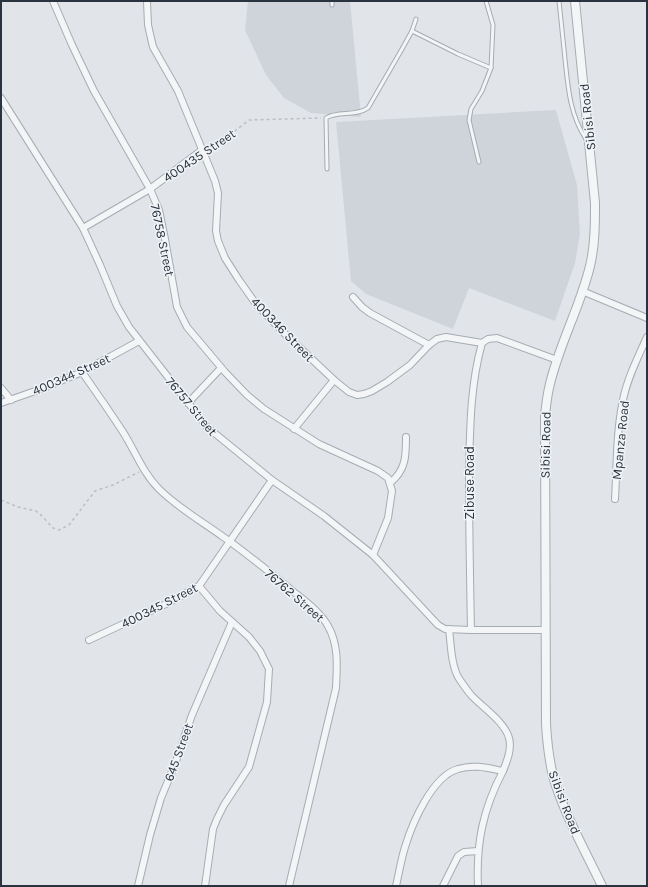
<svg xmlns="http://www.w3.org/2000/svg" width="648" height="887" font-family="Karla,sans-serif">
  <style>
    .built { fill: #cfd4db }
    .lines { fill: none; stroke-linecap: round; stroke-linejoin: round }
    .service-casing { stroke: #a6acb3; stroke-width: 5 }
    .minor-casing { stroke: #a6acb3; stroke-width: 8 }
    .tertiary-casing { stroke: #a6acb3; stroke-width: 10 }
    .path { stroke: #bbbfc4; stroke-width: 1.5; stroke-dasharray: 3 3; stroke-linecap: butt }
    .service { stroke: #f3f5f7; stroke-width: 3 }
    .minor { stroke: #f3f5f7; stroke-width: 6 }
    .tertiary { stroke: #f3f5f7; stroke-width: 8 }
    .labels { text-anchor: middle; stroke-width: 3; stroke-linejoin: round; paint-order: stroke }
    .street-label { font-size: 13px; fill: #2a3440; stroke: #f0f3f6 }
  </style>
  <rect width="100%" height="100%" fill="#e1e5e9"/>
  <g class="built">
    <polygon points="248,1 350,1 361,117 311,113 284,98 266,75 245,30"/>
    <polygon points="556,110 577,185 580,234 575,263 555,321 469,288 453,329 366,294 351,281 336,122"/>
  </g>
  <g class="lines">
    <defs>
      <g id="service">
        <polyline points="332,1 332,5"/>
        <path d="M559,1C561,21 563,40 565,59C568,88 570,115 586,139"/>
        <polyline points="412,31 458,54 491,68"/>
        <polyline points="479,162 469,120 471,109 482,91 491,68 493,25 486,1"/>
        <path d="M327,169L326,118C338,110 355,117 368,108L402,49L412,31L416,19"/>
      </g>
      <g id="minor">
        <polyline points="53,1 72,45 94,91 150,189 159,210 165,239 177,307 187,327 225,372 247,395 264,409 319,444 378,471 388,478 392,491 388,518 373,555"/>
        <polyline points="147,1 148,25 153,47 178,91 215,181 218,193 216,231 218,241 225,258 239,280 256,304 283,332 334,380 349,392 357,395 364,394 372,391 387,382 410,365 429,345 437,339 446,337 482,343"/>
        <polyline points="1,98 83,228 100,265 117,306 129,327 207,427 272,480 324,516 373,555 438,625 445,629 471,630"/>
        <polyline points="83,228 150,189 202,150"/>
        <polyline points="582,291 647,318"/>
        <polyline points="353,297 362,307 370,313 429,345"/>
        <path d="M82,372C96,392 110,412 123,432C135,451 143,473 159,489C177,507 201,521 222,536C245,552 267,570 289,588C302,599 320,611 328,626C339,645 337,667 336,688L289,886"/>
        <polyline points="1,388 11,400"/>
        <polyline points="1,403 41,389 82,372 139,341"/>
        <polyline points="188,403 221,368"/>
        <polyline points="294,429 334,380"/>
        <path d="M390,483C406,470 406,456 406,437"/>
        <path d="M615,499C617,466 616,433 623,400C627,379 638,357 647,337"/>
        <polyline points="199,586 220,611 249,637 260,651 269,669 267,702 249,767 224,805 217,819 213,829 205,886"/>
        <path d="M545,630H471C470,578 469,526 469,474C470,430 470,386 482,343L488,339L497,338L557,360"/>
        <polyline points="89,640 168,603 199,586 272,480"/>
        <polyline points="138,886 150,835 161,798 175,764 192,715 232,622"/>
        <path d="M396,886C399,873 401,860 405,847C412,824 432,776 458,769C473,764 488,768 503,771C507,761 512,749 509,738C505,722 482,707 471,695C466,689 462,683 458,677C451,663 451,645 449,629"/>
        <polyline points="443,886 458,856 464,852 478,851"/>
        <path d="M478,886C476,843 483,809 503,771"/>
      </g>
      <path id="tertiary" d="M575,1L595,203C595,224 595,245 590,266C580,308 558,346 549,388C547,397 546,406 545,415L546,724C547,741 549,759 553,776C564,814 585,850 602,886"/>
    </defs>
    <use href="#service" class="service-casing"/>
    <use href="#minor" class="minor-casing"/>
    <use href="#tertiary" class="tertiary-casing"/>
    <g class="path">
      <polyline points="209,147 227,137 249,120 321,118"/>
      <polyline points="1,500 18,507 36,511 40,514 53,528 59,530 69,525 95,491 113,485 139,472"/>
    </g>
    <use href="#service" class="service"/>
    <use href="#minor" class="minor"/>
    <use href="#tertiary" class="tertiary"/>
  </g>
  <g class="labels">
    <g class="street-label">
      <text transform="translate(587 117) rotate(-96)" y="5">Sibisi Road</text>
      <text transform="translate(199 155) rotate(-34)" y="5">400435 Street</text>
      <text transform="translate(163 240) rotate(78)" y="5">76758 Street</text>
      <text transform="translate(283 329) rotate(46)" y="5">400346 Street</text>
      <text transform="translate(71 374) rotate(-24)" y="5">400344 Street</text>
      <text transform="translate(192 406) rotate(50)" y="5">76757 Street</text>
      <text transform="translate(620 440) rotate(-84)" y="5">Mpanza Road</text>
      <text transform="translate(545 445) rotate(-89)" y="5">Sibisi Road</text>
      <text transform="translate(469 483) rotate(-90)" y="5">Zibuse Road</text>
      <text transform="translate(295 595) rotate(41)" y="5">76762 Street</text>
      <text transform="translate(159 605) rotate(-27)" y="5">400345 Street</text>
      <text transform="translate(178 752) rotate(-70)" y="5">645 Street</text>
      <text transform="translate(565 802) rotate(69)" y="5">Sibisi Road</text>
    </g>
  </g>
  <rect width="648" height="887" fill="none" stroke="#2a3440" stroke-width="4"/>
</svg>
